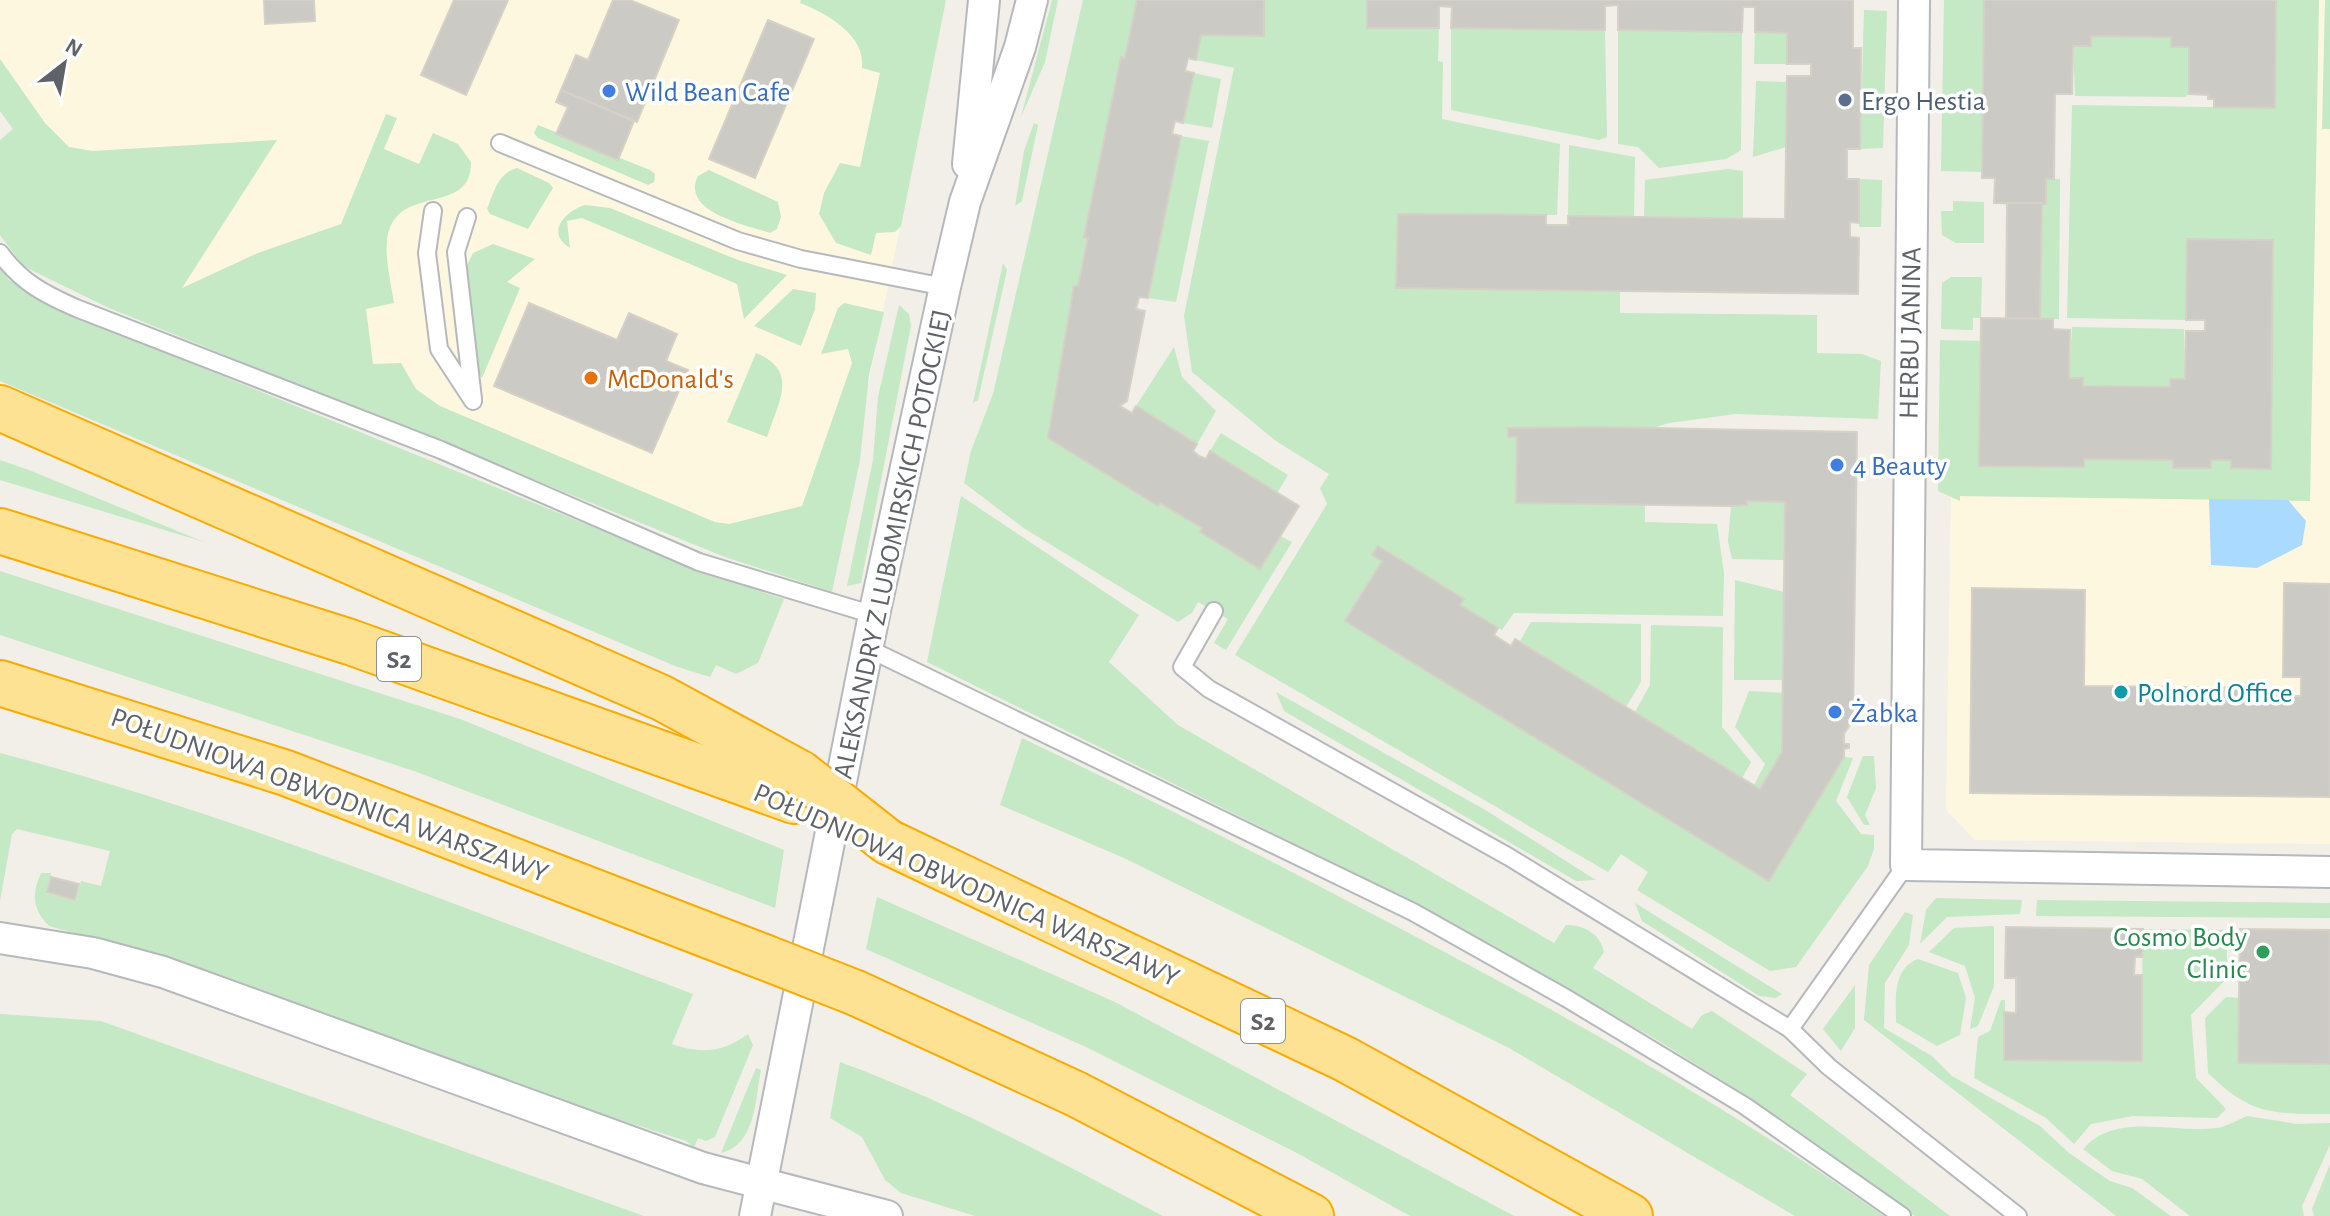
<svg xmlns="http://www.w3.org/2000/svg" width="2330" height="1216" font-family="'Alegreya Sans',sans-serif">
  <style>
    .commercial { fill: #fef7e0 }
    .green { fill: #c5e8c5 }
    .water { fill: #aadaff }
    .building { fill: #cccac5; stroke: #d6d1c6; stroke-width: 2 }
    .lines { fill: none; stroke-linecap: round; stroke-linejoin: round }
    .service-casing { stroke: #b5b8bc; stroke-width: 20 }
    .minor-casing { stroke: #b5b8bc; stroke-width: 34 }
    .motorway-casing { stroke: #f9ab00; stroke-width: 48 }
    .service { stroke: #fff; stroke-width: 16 }
    .minor { stroke: #fff; stroke-width: 30 }
    .motorway { stroke: #fde293; stroke-width: 44 }
    .motorway-bridge-casing { stroke: #f9ab00; stroke-width: 48; stroke-linecap: butt }
    .motorway-bridge { stroke: #fde293; stroke-width: 44 }
    .shop-dot { fill: #3f7fe0; stroke: #fff; stroke-width: 3 }
    .service-dot { fill: #5c6f8a; stroke: #fff; stroke-width: 3 }
    .food-dot { fill: #e8710a; stroke: #fff; stroke-width: 3 }
    .culture-dot { fill: #0f9aa8; stroke: #fff; stroke-width: 3 }
    .leisure-dot { fill: #2e9e5b; stroke: #fff; stroke-width: 3 }
    .labels { text-anchor: middle; stroke-width: 7; stroke-linejoin: round; paint-order: stroke }
    .shield { fill: #fff; stroke: #8f9295; stroke-width: 2 }
    .shield-label { font-size: 26px; font-weight: bold; fill: #5f6368 }
    .shop-label { font-size: 28px; fill: #366cbe; stroke: #fff; text-anchor: start }
    .service-label { font-size: 28px; fill: #4e5e75; stroke: #fff; text-anchor: start }
    .street-label { font-size: 28px; fill: #5f6368; stroke: #fff }
    .food-label { font-size: 28px; fill: #c56008; stroke: #fff; text-anchor: start }
    .culture-label { font-size: 28px; fill: #0d838f; stroke: #fff; text-anchor: start }
    .leisure-label { font-size: 28px; fill: #27864d; stroke: #fff; text-anchor: end }
  </style>
  <rect width="100%" height="100%" fill="#f1efe8"/>
  <g class="commercial">
    <polygon points="0,0 946,0 828,582 289,351 258,253 181,289 92,151 69,147 45,123 0,59"/>
    <polygon points="2319,0 2330,0 2330,844 1975,840 1946,810 1951,496 2310,500"/>
  </g>
  <g class="green">
    <path d="M801,0H946L901,226L895,232L876,233L871,255L836,243L819,214L824,193L840,163L860,167L880,73L862,68C866,35 826,13 800,3Z"/>
    <polygon points="1052,0 1058,0 1045,62 1021,117"/>
    <polygon points="1083,0 1137,0 1084,237 1088,238 1078,286 1074,286 1048,438 1158,506 1160,503 1202,528 1200,532 1260,569 1280,536 1292,542 1226,650 1214,643 1228,619 1198,602 1192,613 1178,622 1025,529 964,483 971,451 993,394"/>
    <polygon points="1264,0 1367,0 1367,28 1439,28 1438,61 1443,62 1442,119 1560,144 1557,215 1398,214 1397,288 1620,291 1620,313 1817,315 1817,353 1862,354 1881,361 1878,419 1735,414 1669,423 1646,430 1508,429 1508,437 1517,437 1516,502 1645,504 1645,522 1717,524 1724,573 1723,616 1514,613 1502,630 1460,605 1464,599 1378,546 1372,555 1382,561 1346,621 1769,880 1844,757 1853,758 1836,801 1861,834 1874,835 1874,849 1868,866 1796,967 1770,971 1637,890 1648,872 1621,854 1608,872 1235,655 1327,504 1320,488 1329,474 1276,441 1192,372 1184,316 1234,68 1196,60 1201,35 1264,36"/>
    <polygon points="1944,0 1984,0 1983,172 1941,171"/>
    <polygon points="2276,0 2319,0 2310,501 1960,496 1960,501 1938,491 1940,340 1981,341 2084,466 2084,459 2173,460 2173,468 2210,468 2211,460 2231,460 2232,468 2270,469 2273,240 2187,239 2186,320 2067,318 2072,105 2274,108"/>
    <polygon points="2325,0 2330,0 2330,129 2322,129"/>
    <polygon points="1864,10 1887,11 1883,148 1860,149"/>
    <polygon points="1451,28 1605,30 1607,137 1599,140 1451,110"/>
    <polygon points="1618,30 1742,32 1741,150 1726,159 1659,168 1638,147 1618,144"/>
    <polygon points="1755,32 1787,33 1787,64 1754,64"/>
    <polygon points="2091,36 2171,37 2171,47 2189,47 2189,94 2185,97 2075,96 2073,46 2091,46"/>
    <path d="M0,59L45,123L69,147L92,151L277,140L182,288L258,253L341,224L386,114L397,118L384,149L419,164L433,133L458,144L471,162C472,218 395,181 387,240C385,260 391,283 394,303L366,309L373,364L401,363L416,389L440,406L715,522L729,524L802,506L852,363L848,349L821,354L838,308L844,303L884,312L869,375L860,460L832,592L725,557L109,308L23,266L0,235V140L13,129L0,111Z"/>
    <polygon points="1194,73 1221,79 1212,128 1183,123"/>
    <polygon points="1756,81 1786,82 1786,147 1753,157"/>
    <polygon points="1034,123 1038,125 1022,201 1015,206 1024,151"/>
    <polygon points="538,125 650,170 655,174 654,182 648,185 538,138 534,133"/>
    <polygon points="1181,136 1209,141 1176,302 1148,298"/>
    <polygon points="1569,145 1635,157 1634,216 1568,216"/>
    <path d="M517,168L549,183L553,188L528,229L490,214L487,209C494,192 498,173 517,168Z"/>
    <polygon points="1728,169 1743,171 1743,218 1644,217 1645,180"/>
    <path d="M709,170L778,202L781,217L777,229L770,233C747,225 680,212 698,176Z"/>
    <polygon points="1859,179 1882,180 1881,227 1859,227"/>
    <polygon points="2046,179 2060,179 2059,319 2040,319 2042,203"/>
    <polygon points="1953,201 1984,202 1984,243 1956,243 1942,235 1941,211 1953,211"/>
    <path d="M585,205L610,208L738,260L787,275L744,319L737,284L582,218L567,221L570,248C545,233 565,211 585,205Z"/>
    <polygon points="493,244 535,259 507,282 520,288 482,378 478,372 465,269 473,253"/>
    <polygon points="1003,263 1007,270 978,400 973,403"/>
    <polygon points="0,268 9,280 48,305 716,577 784,599 758,663 736,674 716,665 710,677 675,666 0,381"/>
    <polygon points="1951,277 1982,277 1981,318 1973,318 1973,330 1941,329 1942,283"/>
    <polygon points="793,289 816,293 815,309 801,346 754,326"/>
    <polygon points="899,305 909,314 911,326 861,583 847,586 873,460 878,397"/>
    <polygon points="2072,327 2184,329 2185,379 2170,379 2170,387 2083,386 2083,378 2069,378"/>
    <polygon points="1174,347 1182,377 1216,411 1197,444 1136,406"/>
    <path d="M756,353C800,371 778,402 767,437L727,422Z"/>
    <polygon points="1221,433 1288,475 1277,493 1210,451"/>
    <polygon points="0,460 29,470 204,542 0,480"/>
    <path d="M961,496L1139,615L1109,662L1178,725L1554,943L1566,925C1583,925 1600,933 1604,952L1593,968L1692,1029L1702,1015L1712,1011L1807,1074L1790,1095L1950,1216H1915L1744,1094L1657,1040L1417,904L927,662Z"/>
    <polygon points="1747,501 1785,502 1784,560 1732,559 1728,541 1731,506 1746,505"/>
    <polygon points="0,571 460,719 784,850 775,908 414,771 0,635"/>
    <polygon points="1735,580 1784,592 1783,680 1734,680"/>
    <polygon points="1531,622 1641,624 1641,682 1626,707 1520,641"/>
    <polygon points="1651,625 1723,627 1722,727 1751,762 1742,778 1635,712 1650,685"/>
    <polygon points="1749,691 1783,693 1782,752 1760,789 1754,785 1765,764 1735,727"/>
    <polygon points="1276,692 1487,811 1596,880 1576,881 1284,711"/>
    <path d="M1022,738C1144,796 1264,857 1384,920C1556,1010 1725,1104 1884,1216H1795L1509,1048L1124,858L1000,805Z"/>
    <path d="M0,753C237,815 464,909 693,994L672,1044C701,1054 722,1053 748,1034L753,1045L715,1137L706,1141L698,1138L694,1148L686,1141L571,1104L199,968L49,926C33,910 31,894 41,873H51L46,893L76,901L81,881L101,886L110,851L17,829L12,834L0,901Z"/>
    <polygon points="1863,756 1874,756 1876,788 1865,815 1870,825 1864,825 1847,797"/>
    <polygon points="877,897 1115,1002 1514,1216 1410,1216 1297,1153 1086,1047 866,949"/>
    <polygon points="1936,898 2022,900 2020,914 1947,917 1920,944 1926,910"/>
    <polygon points="2037,900 2330,903 2330,918 2036,916"/>
    <polygon points="1635,903 1782,994 1776,998 1759,996 1642,921"/>
    <polygon points="1905,912 1913,915 1909,945 1885,983 1884,1028 1932,1056 1952,1076 2040,1126 2069,1153 2110,1181 2132,1188 2171,1216 2116,1216 1864,1020 1869,965"/>
    <polygon points="1994,926 1994,986 1978,1026 1970,1029 1975,998 1965,966 1929,952 1954,928"/>
    <polygon points="2143,929 2227,930 2227,978 2191,1015 2196,1078 2226,1109 2217,1118 2133,1116 2091,1124 2074,1144 2046,1118 1974,1078 1978,1037 1990,1031 2001,1000 2005,1000 2004,1060 2141,1061"/>
    <path d="M1918,959L1958,973L1966,998L1960,1035L1937,1046L1896,1022C1896,1000 1892,969 1918,959Z"/>
    <polygon points="1855,985 1855,1028 1841,1051 1823,1029"/>
    <path d="M2226,997L2239,998L2238,1063L2330,1064V1114C2272,1114 2251,1115 2208,1073L2205,1018Z"/>
    <polygon points="0,1014 101,1021 644,1216 0,1216"/>
    <path d="M840,1062C952,1103 1057,1161 1163,1216H975L901,1193L885,1180L862,1137L830,1118Z"/>
    <path d="M756,1068L761,1070C755,1099 756,1145 721,1153Z"/>
    <path d="M2247,1116L2297,1124L2330,1123V1145L2302,1206L2304,1216H2190L2142,1179L2112,1171L2083,1149C2117,1111 2172,1134 2218,1128C2227,1126 2238,1120 2247,1116Z"/>
    <polygon points="2330,1164 2330,1216 2314,1216 2312,1209"/>
  </g>
  <polygon class="water" points="2209,499 2288,500 2306,521 2302,545 2257,568 2211,565"/>
  <g class="building">
    <polygon points="264,0 314,0 315,21 265,24"/>
    <polygon points="454,0 508,0 466,95 421,75"/>
    <polygon points="613,0 630,0 679,20 637,122 561,90 576,55 588,60"/>
    <polygon points="1137,0 1264,0 1264,36 1201,35 1196,60 1188,58 1185,71 1194,73 1183,123 1175,121 1172,134 1181,136 1148,298 1139,297 1136,309 1145,311 1127,401 1120,406 1132,413 1136,406 1197,444 1193,451 1199,456 1206,459 1210,451 1299,506 1260,569 1200,532 1202,528 1160,503 1158,506 1048,438 1074,286 1078,286 1088,238 1084,237 1121,57 1125,58"/>
    <polygon points="1367,0 1853,0 1853,48 1861,48 1860,149 1847,149 1847,179 1859,179 1859,223 1850,222 1850,237 1859,238 1858,294 1396,288 1398,214 1546,215 1546,225 1568,225 1568,216 1785,219 1787,76 1811,76 1811,64 1787,64 1787,33 1755,32 1755,7 1743,7 1742,32 1618,30 1618,5 1605,6 1605,30 1451,28 1452,7 1439,6 1439,28 1367,28"/>
    <polygon points="1984,0 2276,0 2275,108 2214,107 2214,99 2208,99 2208,95 2189,94 2189,47 2171,47 2171,37 2091,36 2091,46 2073,46 2072,94 2055,94 2054,179 2046,179 2046,204 1994,203 1995,178 1982,178"/>
    <polygon points="768,20 814,39 755,178 709,159"/>
    <polygon points="561,90 634,121 618,160 556,134 568,107 556,102"/>
    <polygon points="2007,203 2042,203 2040,319 2006,318"/>
    <polygon points="2187,239 2273,240 2271,469 2231,468 2231,460 2211,460 2211,468 2173,468 2173,460 2084,459 2084,467 1979,466 1981,318 2053,319 2053,329 2070,330 2069,378 2083,378 2083,386 2170,387 2170,379 2185,379 2186,331 2205,331 2205,320 2186,320"/>
    <polygon points="529,303 617,340 629,313 677,334 666,361 688,370 652,453 494,386"/>
    <polygon points="1601,427 1857,432 1853,720 1844,734 1844,744 1849,744 1849,748 1844,749 1844,757 1769,881 1345,621 1382,561 1372,555 1378,546 1464,599 1460,605 1498,628 1494,635 1511,646 1515,639 1760,789 1782,752 1785,502 1747,501 1747,505 1731,506 1516,503 1517,437 1508,437 1508,428"/>
    <polygon points="2284,583 2330,584 2330,797 1970,793 1972,588 2085,590 2084,686 2270,688 2270,696 2301,696 2301,677 2283,677"/>
    <polygon points="51,877 79,884 75,900 47,892"/>
    <polygon points="2006,927 2143,929 2142,957 2135,957 2134,975 2142,975 2142,1061 2004,1060 2004,1012 2016,1013 2016,978 2005,978"/>
    <polygon points="2240,929 2330,930 2330,1064 2238,1063"/>
  </g>
  <g class="lines">
    <defs>
      <g id="service">
        <polyline points="500,143 738,241 801,259 945,287"/>
        <polyline points="433,211 427,253 439,349 473,401"/>
        <polyline points="467,217 456,252 473,399"/>
        <path d="M0,253C21,282 44,294 76,308L441,450L699,562L874,615"/>
        <polyline points="1214,611 1182,667 1209,689 1509,857 1790,1029 1906,865"/>
        <polyline points="867,648 1413,912 1566,998 1745,1106 1902,1216"/>
        <polyline points="1790,1029 1829,1067 2018,1216"/>
      </g>
      <g id="minor">
        <polyline points="1914,0 1906,865 2330,872"/>
        <polyline points="968,164 984,0"/>
        <polyline points="0,938 93,953 163,972 703,1168 887,1216"/>
        <polyline points="755,1216 874,615 945,287 965,202 1020,47 1032,0"/>
      </g>
      <g id="motorway">
        <polyline points="0,408 662,698 800,773"/>
        <polyline points="0,531 350,642 794,801"/>
        <polyline points="0,683 286,773 764,957"/>
        <polyline points="888,842 1345,1059 1630,1216"/>
        <polyline points="856,993 1076,1094 1311,1216"/>
      </g>
    </defs>
    <use href="#service" class="service-casing"/>
    <use href="#minor" class="minor-casing"/>
    <use href="#motorway" class="motorway-casing"/>
    <use href="#service" class="service"/>
    <use href="#minor" class="minor"/>
    <use href="#motorway" class="motorway"/>
    <defs>
      <g id="motorway-bridge">
        <polyline points="800,773 888,842"/>
        <polyline points="764,957 856,993"/>
      </g>
    </defs>
    <use href="#motorway-bridge" class="motorway-bridge-casing"/>
    <use href="#motorway-bridge" class="motorway-bridge"/>
  </g>
  <g class="shop-dot">
    <circle cx="609" cy="91" r="8"/>
    <circle cx="1837" cy="465" r="8"/>
    <circle cx="1835" cy="712" r="8"/>
  </g>
  <circle class="service-dot" cx="1845" cy="100" r="8"/>
  <circle class="food-dot" cx="591" cy="378" r="8"/>
  <circle class="culture-dot" cx="2121" cy="692" r="8"/>
  <circle class="leisure-dot" cx="2263" cy="952" r="8"/>
  <g class="labels">
    <g class="shield">
      <rect x="377" y="637" width="44" height="44" rx="6"/>
      <rect x="1241" y="999" width="44" height="44" rx="6"/>
    </g>
    <g class="shield-label">
      <text x="399" y="668">S2</text>
      <text x="1263" y="1030">S2</text>
    </g>
    <g class="shop-label">
      <text x="625" y="101">Wild Bean Cafe</text>
      <text x="1853" y="475">4 Beauty</text>
      <text x="1851" y="722">Żabka</text>
    </g>
    <g class="service-label">
      <text x="1861" y="110">Ergo Hestia</text>
    </g>
    <g class="street-label">
      <text transform="translate(1909 333) rotate(-89)" y="10">HERBU JANINA</text>
      <text transform="translate(891 544) rotate(-78)" y="10">ALEKSANDRY Z LUBOMIRSKICH POTOCKIEJ</text>
      <text transform="translate(330 794) rotate(20)" y="10">POŁUDNIOWA OBWODNICA WARSZAWY</text>
      <text transform="translate(967 884) rotate(24)" y="10">POŁUDNIOWA OBWODNICA WARSZAWY</text>
    </g>
    <g class="food-label">
      <text x="607" y="388">McDonald's</text>
    </g>
    <g class="culture-label">
      <text x="2137" y="702">Polnord Office</text>
    </g>
    <g class="leisure-label">
      <text x="2247" y="946">Cosmo Body<tspan x="2247" dy="32">Clinic</tspan></text>
    </g>
  </g>
  <g transform="translate(64 64) rotate(31)" stroke="#ffffff" stroke-width="6" paint-order="stroke">
  <path d="M0-6L14 30L0 20L-14 30Z" fill="#5f6368"/>
  <text y="-12" font-size="22" font-weight="bold" text-anchor="middle" fill="#5f6368">N</text>
  </g>
</svg>
